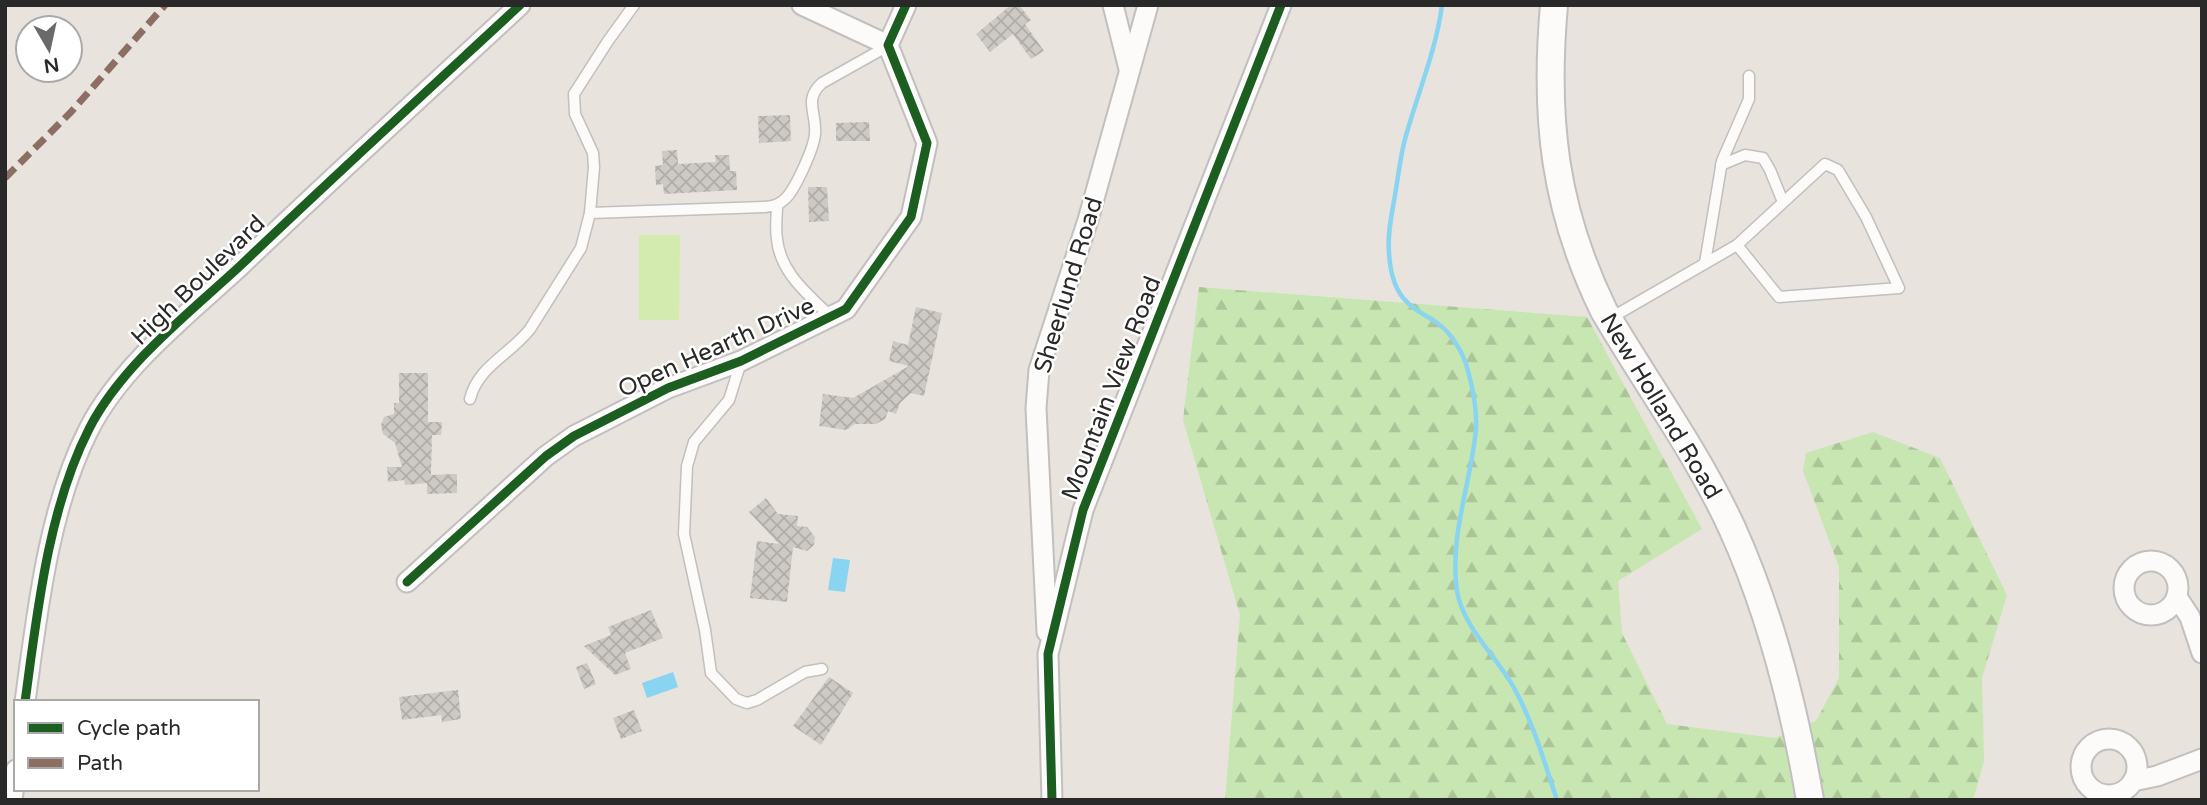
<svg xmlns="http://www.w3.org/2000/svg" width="2207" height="805" font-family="'Varela Round',sans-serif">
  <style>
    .forest { fill: url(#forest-firs) }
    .pitch { fill: #d4ebaf }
    .water { fill: #89d4f1 }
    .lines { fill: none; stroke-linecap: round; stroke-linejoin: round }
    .stream { stroke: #89d4f1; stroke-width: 4.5 }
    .building { fill: url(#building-cross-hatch) }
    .lane-casing { stroke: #c1bfbf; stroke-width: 13 }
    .street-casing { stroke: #c1bfbf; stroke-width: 23 }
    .secondary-casing { stroke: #c1bfbf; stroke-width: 30 }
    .lane { stroke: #fcfbfa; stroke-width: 10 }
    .street { stroke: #fcfbfa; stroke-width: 19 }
    .secondary { stroke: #fcfbfa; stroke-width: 26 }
    .quiet { stroke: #8d6e63; stroke-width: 7; stroke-dasharray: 14 7; stroke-linecap: butt }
    .cycleway-casing { stroke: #fff; stroke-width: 13 }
    .cycleway { stroke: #1b5e20; stroke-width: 9 }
    .labels { text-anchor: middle; stroke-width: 5; stroke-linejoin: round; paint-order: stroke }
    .street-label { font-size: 24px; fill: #292929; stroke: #fff }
  </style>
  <defs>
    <pattern id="forest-firs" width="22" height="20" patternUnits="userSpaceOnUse" patternTransform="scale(1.75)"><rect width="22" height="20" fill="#c7e6b2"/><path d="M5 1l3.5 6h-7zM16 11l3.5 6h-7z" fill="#abc599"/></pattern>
    <pattern id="building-cross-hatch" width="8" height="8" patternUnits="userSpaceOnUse" patternTransform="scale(1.75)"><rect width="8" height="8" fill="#cdc9c5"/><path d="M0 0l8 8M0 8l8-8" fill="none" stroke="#b0ada9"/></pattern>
  </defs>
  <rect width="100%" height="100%" fill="#e8e3dd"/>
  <polygon class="forest" points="1199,287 1587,317 1702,529 1618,581 1622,633 1667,724 1775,738 1816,721 1839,678 1839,567 1803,471 1806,453 1873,432 1940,458 2007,595 1982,678 1984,761 1973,800 1225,800 1240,615 1183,420"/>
  <polygon class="pitch" points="639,235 680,235 679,320 639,320"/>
  <g class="water">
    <polygon points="833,558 850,560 845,592 828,590"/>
    <polygon points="673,672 678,687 647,698 642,683"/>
  </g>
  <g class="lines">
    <path class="stream" d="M1442,5C1436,52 1416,97 1404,143C1400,160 1398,178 1395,195C1392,214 1387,234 1389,253C1390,270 1394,290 1407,302C1415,311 1428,316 1437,323C1452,333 1464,354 1468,371C1473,389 1477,410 1476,429C1471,484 1449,535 1457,591C1463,627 1496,656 1513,686C1533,722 1544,761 1557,800"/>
  </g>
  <g class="building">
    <polygon points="1011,5 1019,5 1031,20 1025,24 1044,51 1031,59 1013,34 990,52 976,34"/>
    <polygon points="790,115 791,141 759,143 758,116"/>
    <polygon points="869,122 870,141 836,141 836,123"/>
    <polygon points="677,150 678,164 716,162 715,155 729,155 730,171 736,171 737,190 664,194 663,184 656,185 655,166 663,165 662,151"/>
    <polygon points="808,187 827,187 829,221 809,222"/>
    <polygon points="916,307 942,313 924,396 911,393 900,403 896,414 888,411 885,419 876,424 855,424 846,430 819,426 823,394 853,398 909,366 889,361 893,341 908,345"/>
    <polygon points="399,373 428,373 428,422 442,422 441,435 432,435 431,475 457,474 457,493 427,494 427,483 405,485 404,480 388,482 387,467 402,467 395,443 383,434 381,425 384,417 394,414 394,403 399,403"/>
    <polygon points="766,498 778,514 798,516 797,526 807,527 815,537 814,545 807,551 793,547 787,602 750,598 757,541 779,544 749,512"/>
    <polygon points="651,610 663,638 625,653 631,669 615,675 584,646 611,635 608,627"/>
    <polygon points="587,663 596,684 584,689 576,667"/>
    <polygon points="829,677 853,693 821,745 793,726"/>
    <polygon points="458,690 461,719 442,722 441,715 402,720 399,697"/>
    <polygon points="634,710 642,731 621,739 613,718"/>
  </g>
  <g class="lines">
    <defs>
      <g id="lane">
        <polyline points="1721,165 1745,155 1763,158 1770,170 1783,202"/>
        <path d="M777,205C777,216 775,228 777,239C780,273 809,295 831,317"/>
        <path d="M590,213L765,207C773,206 779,205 785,199C795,190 814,148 815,134C817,113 803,100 822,83L888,46"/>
        <polyline points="1705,263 1722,161 1749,99 1749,76"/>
        <polyline points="1609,319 1737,245 1825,164 1838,170 1866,217 1899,288 1779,297 1737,245"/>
        <polyline points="741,362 729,400 694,442 687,466 684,534 705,630 711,673 736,699 747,703 757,700 805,672 822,669"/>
        <path d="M470,399C478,366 511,354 530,329L581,248L590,213L594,167L593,153L575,114L574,94L608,41L634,5"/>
      </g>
      <g id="street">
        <polyline points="802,5 888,45"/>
        <polyline points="1113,5 1129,69"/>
        <circle cx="2151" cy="588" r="27"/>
        <polyline points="407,582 546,456 574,436 668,388 741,361 846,309 911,217 927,143 888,45 906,5"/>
        <polyline points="2177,597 2190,617 2202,653"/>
        <polyline points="1047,632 1036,408 1039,370 1088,220 1148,5"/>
        <path d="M25,702C37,614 48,509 89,429C121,366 188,314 240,266C332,178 426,92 520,5"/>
        <circle cx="2109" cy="767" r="28"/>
        <polyline points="2133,781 2157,776 2202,759"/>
        <polyline points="12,800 16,770"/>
        <polyline points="1052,800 1048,654 1083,510 1281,5"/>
      </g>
      <path id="secondary" d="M1554,5C1544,118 1554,209 1604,311C1646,383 1697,452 1732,528C1771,614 1794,706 1810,800"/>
    </defs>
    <use href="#lane" class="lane-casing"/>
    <use href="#street" class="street-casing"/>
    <use href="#secondary" class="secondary-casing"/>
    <use href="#lane" class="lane"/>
    <use href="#street" class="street"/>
    <use href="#secondary" class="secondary"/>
    <polyline class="quiet" points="5,178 71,112 165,5"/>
    <defs>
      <g id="cycleway">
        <polyline points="407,582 546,456 574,436 668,388 741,361 846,309 911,217 927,143 888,45 906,5"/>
        <path d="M25,702C37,614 48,509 89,429C121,366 188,314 240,266C332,178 426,92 520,5"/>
        <polyline points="1052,800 1048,654 1083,510 1281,5"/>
      </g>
    </defs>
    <use href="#cycleway" class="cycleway-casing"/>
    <use href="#cycleway" class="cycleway"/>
  </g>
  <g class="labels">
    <g class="street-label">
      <text transform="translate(198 280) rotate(-44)" y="8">High Boulevard</text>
      <text transform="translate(1068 285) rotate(-73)" y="8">Sheerlund Road</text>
      <text transform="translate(716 347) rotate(-24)" y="8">Open Hearth Drive</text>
      <text transform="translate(1111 388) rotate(-69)" y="8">Mountain View Road</text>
      <text transform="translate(1661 406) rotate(59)" y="8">New Holland Road</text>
    </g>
  </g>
  <rect width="2207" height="805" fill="none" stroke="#292929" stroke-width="14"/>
  <rect x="14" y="700" width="245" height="91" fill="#ffffff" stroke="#a9a9a9" stroke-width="2"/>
  <rect x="28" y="723" width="35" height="10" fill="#1b5e20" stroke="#a9a9a9" stroke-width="2"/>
  <text x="77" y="735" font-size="21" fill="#292929">Cycle path</text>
  <rect x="28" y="758" width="35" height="10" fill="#8d6e63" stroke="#a9a9a9" stroke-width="2"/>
  <text x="77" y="770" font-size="21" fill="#292929">Path</text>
  <g transform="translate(49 49) rotate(171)"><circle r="33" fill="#ffffff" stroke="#a9a9a9" stroke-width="2"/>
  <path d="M0-5L12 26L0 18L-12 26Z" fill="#6c6a68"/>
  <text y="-10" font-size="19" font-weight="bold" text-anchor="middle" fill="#292929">N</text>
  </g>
</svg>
